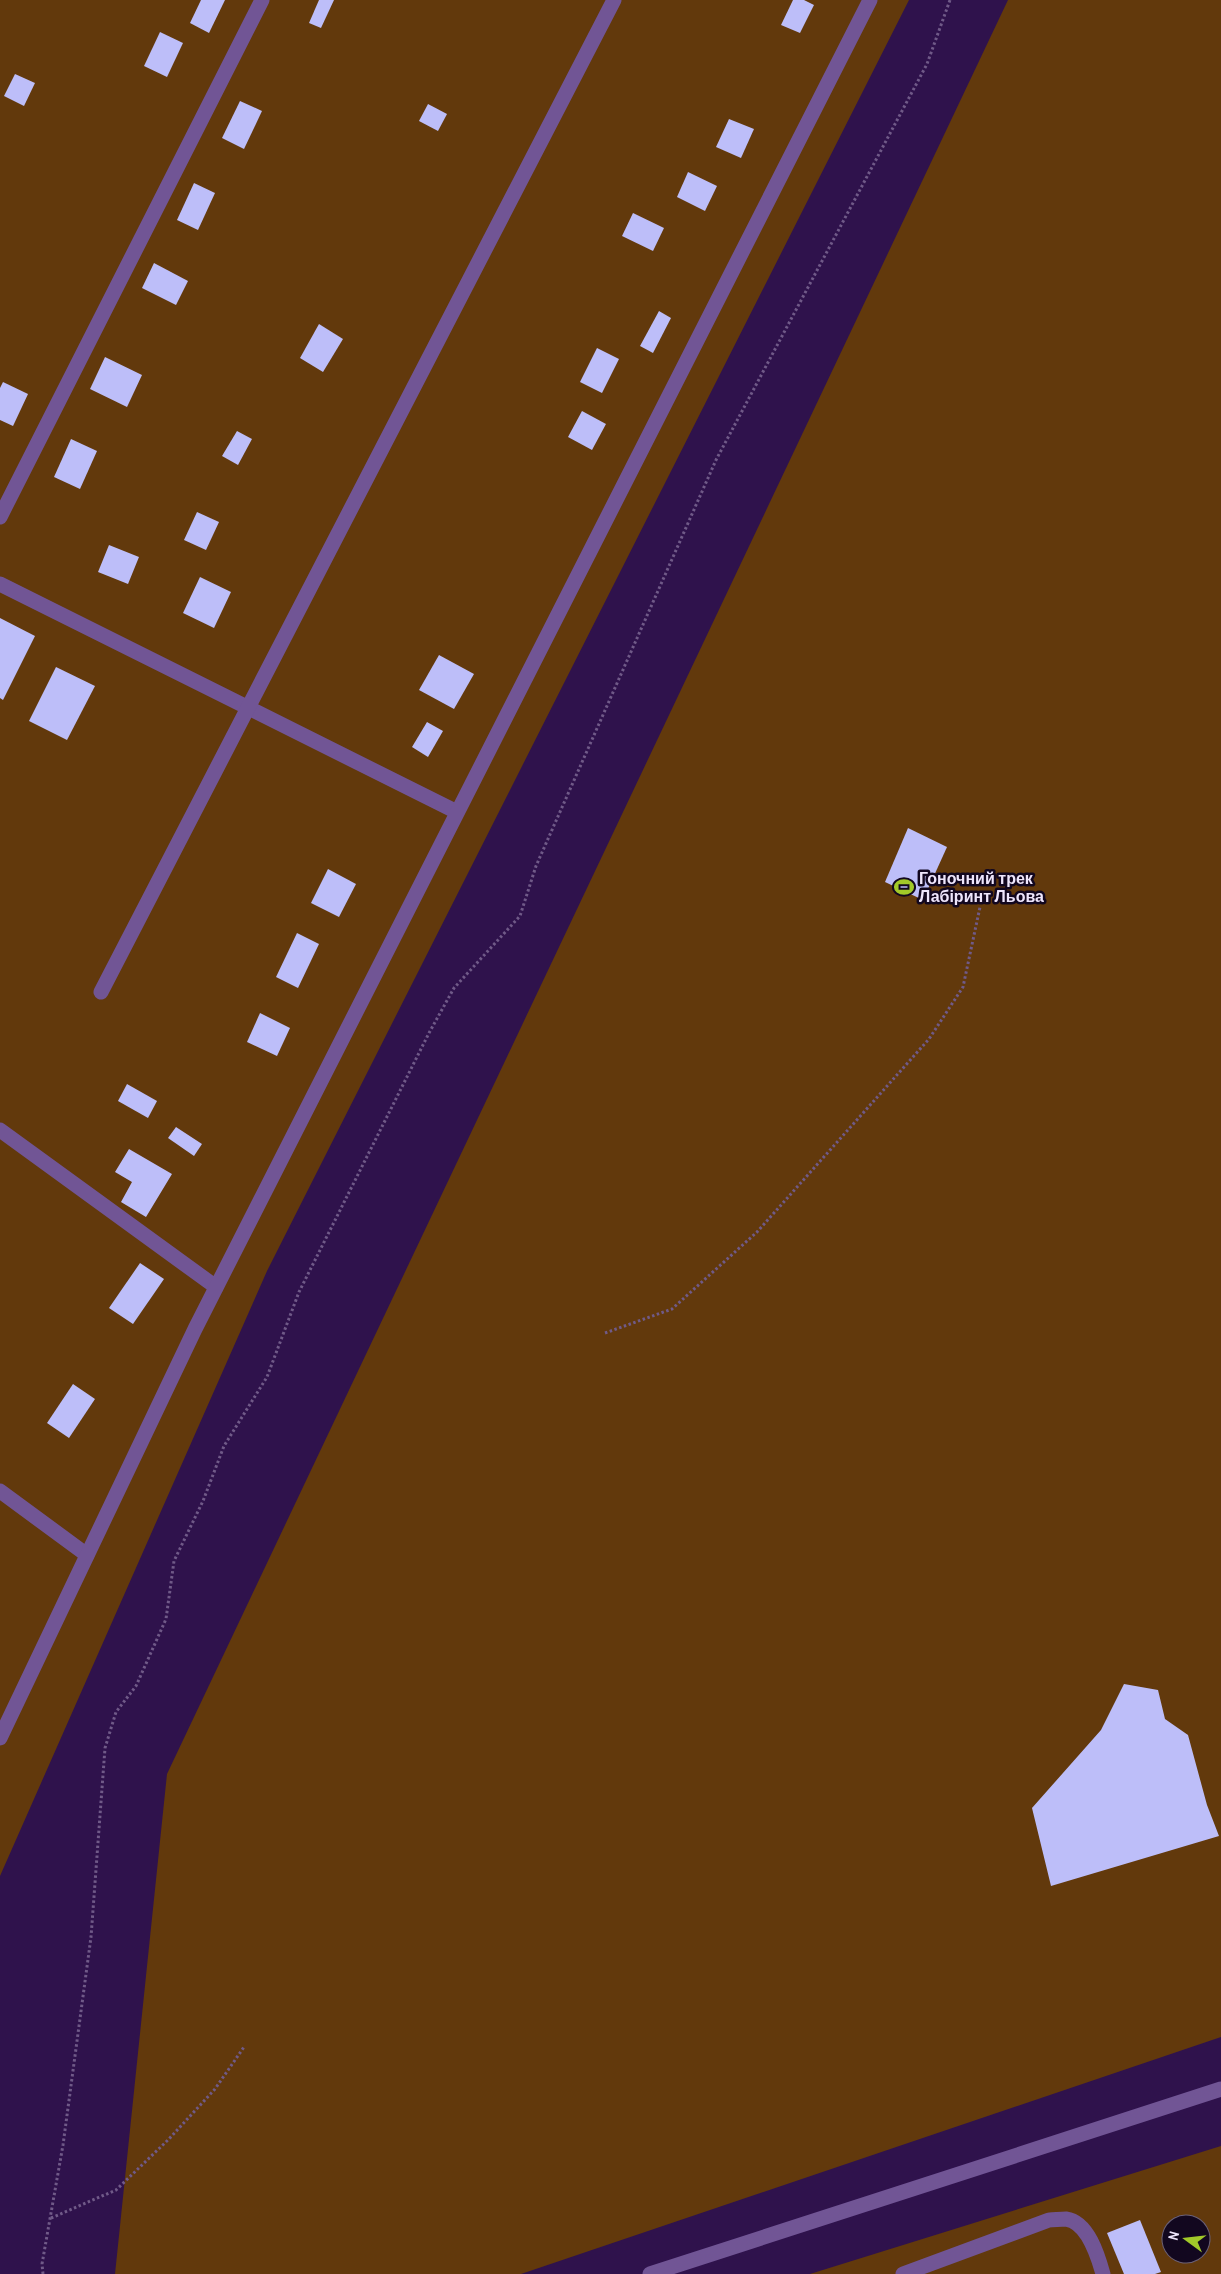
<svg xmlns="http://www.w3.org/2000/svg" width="1221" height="2274" font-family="'Archivo Narrow',sans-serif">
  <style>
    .green { fill: #62390c; fill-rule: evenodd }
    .building { fill: #bdbef9 }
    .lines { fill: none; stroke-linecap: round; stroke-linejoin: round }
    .path { stroke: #705a88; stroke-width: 3; stroke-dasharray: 2.5 2.5; stroke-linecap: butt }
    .minor { stroke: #715595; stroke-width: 15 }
    .labels { text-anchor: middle; stroke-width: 5; stroke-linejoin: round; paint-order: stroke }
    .poi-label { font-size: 16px; font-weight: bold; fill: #efe6fc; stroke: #12071f; text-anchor: start }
  </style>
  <rect width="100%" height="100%" fill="#2f124c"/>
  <g class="green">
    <polygon points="0,0 909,0 267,1271 0,1876"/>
    <polygon points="1008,0 1221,0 1221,2037 521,2274 115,2274 167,1774"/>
    <path d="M1221,2146V2274H810ZM1171,2224H1201V2254H1171Z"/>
  </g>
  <g class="building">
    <polygon points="201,0 225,0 209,33 190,23"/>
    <polygon points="319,0 334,0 321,28 309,23"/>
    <polygon points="793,0 804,0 814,5 800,33 781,25"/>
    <polygon points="160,32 183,43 167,77 144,66"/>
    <polygon points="15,74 35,83 24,106 4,96"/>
    <polygon points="240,101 262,111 244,149 222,138"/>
    <polygon points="428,104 447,114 438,131 419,121"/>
    <polygon points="729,119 754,129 741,158 716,147"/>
    <polygon points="688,172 717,186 705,211 677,197"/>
    <polygon points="194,183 215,193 198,230 177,220"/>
    <polygon points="633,213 664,228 653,251 622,236"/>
    <polygon points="154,263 188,281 176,305 142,288"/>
    <polygon points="659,311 671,318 653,353 640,346"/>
    <polygon points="319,324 343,339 323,372 300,358"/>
    <polygon points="597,348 619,359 602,393 580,382"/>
    <polygon points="105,357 142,375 127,407 90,389"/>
    <polygon points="3,382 28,394 13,426 0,420 0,388"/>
    <polygon points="582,411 606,424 592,450 568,437"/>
    <polygon points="237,431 252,439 238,465 222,456"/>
    <polygon points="71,439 97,451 80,489 54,477"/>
    <polygon points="197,512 219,522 206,550 184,540"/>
    <polygon points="109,545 139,557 128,584 98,572"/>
    <polygon points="200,577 231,592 214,628 183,613"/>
    <polygon points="0,618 35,636 3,700 0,698"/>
    <polygon points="439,655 474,674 454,709 419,690"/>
    <polygon points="56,667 95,686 67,740 29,721"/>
    <polygon points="427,722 443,731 428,757 412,747"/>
    <polygon points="908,828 947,847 923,900 885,882"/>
    <polygon points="328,869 356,884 339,917 311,903"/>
    <polygon points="297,933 319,944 298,988 276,977"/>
    <polygon points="260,1013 290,1028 277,1056 247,1042"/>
    <polygon points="127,1084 157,1101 148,1118 118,1101"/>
    <polygon points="176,1127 202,1144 194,1156 168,1138"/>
    <polygon points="129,1149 172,1174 146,1217 121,1202 132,1182 115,1172"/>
    <polygon points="140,1263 164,1279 133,1324 109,1308"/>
    <polygon points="73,1384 95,1399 69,1438 47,1423"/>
    <polygon points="1124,1684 1158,1690 1165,1719 1188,1735 1207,1805 1219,1836 1051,1886 1032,1808 1101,1730"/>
    <polygon points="1140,2220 1161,2272 1155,2274 1124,2274 1107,2233"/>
  </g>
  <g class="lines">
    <g class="path">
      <polyline points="605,1333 672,1309 757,1232 929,1039 963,987 980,907"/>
      <polyline points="51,2218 116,2190 168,2140 215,2089 244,2047"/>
      <polyline points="43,2274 42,2264 63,2145 91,1937 105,1748 116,1712 136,1686 166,1619 174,1561 203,1501 224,1446 267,1377 299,1292 429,1033 454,988 520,916 536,866 716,460 927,64 950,0"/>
    </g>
    <g class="minor">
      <polyline points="0,517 262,0"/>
      <polyline points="0,584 457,812"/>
      <polyline points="101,992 614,0"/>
      <polyline points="0,1130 216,1287"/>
      <polyline points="0,1491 87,1555"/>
      <polyline points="0,1738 195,1329 870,0"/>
      <polyline points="650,2274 1221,2089"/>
      <path d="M903,2274L1049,2220C1054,2220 1060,2219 1066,2219C1088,2222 1098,2256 1103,2274"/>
    </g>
  </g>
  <defs>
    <symbol id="stadium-bare" viewBox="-9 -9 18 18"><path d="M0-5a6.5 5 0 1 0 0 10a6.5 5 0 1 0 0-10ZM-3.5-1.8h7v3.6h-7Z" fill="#a2c929" stroke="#12071f" stroke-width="2.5" paint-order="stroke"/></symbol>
  </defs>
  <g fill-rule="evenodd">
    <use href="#stadium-bare" x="890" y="873" width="28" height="28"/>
  </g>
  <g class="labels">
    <g class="poi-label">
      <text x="919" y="884">Гоночний трек<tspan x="919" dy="18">Лабіринт Льова</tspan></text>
    </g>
  </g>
  <g transform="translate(1186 2239) rotate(285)"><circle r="24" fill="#12071f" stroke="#6a6077"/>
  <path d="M0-4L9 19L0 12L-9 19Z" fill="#a2c929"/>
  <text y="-8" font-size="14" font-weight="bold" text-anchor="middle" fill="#efe6fc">N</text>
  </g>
</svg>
